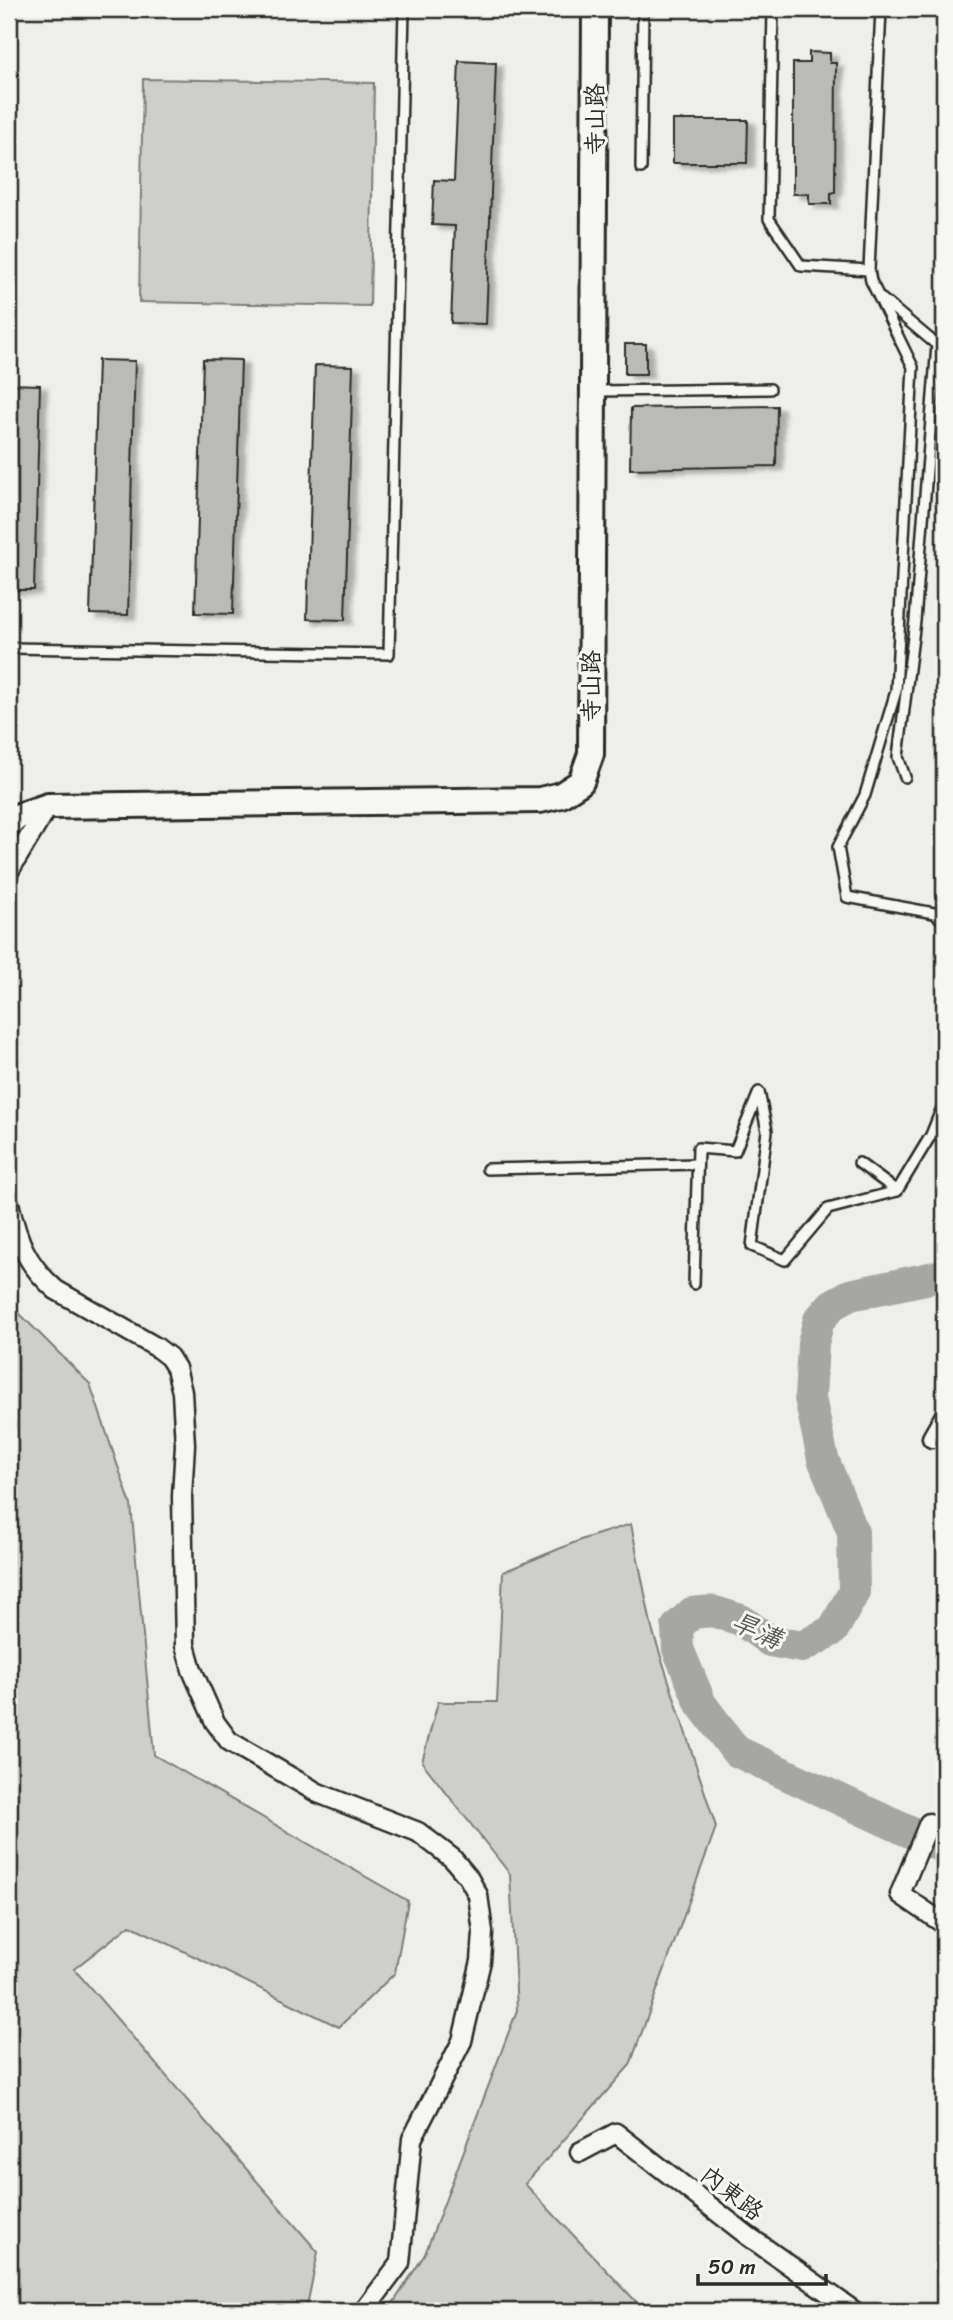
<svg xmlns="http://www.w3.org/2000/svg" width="953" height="2320" font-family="Sriracha,'LXGW WenKai TC',sans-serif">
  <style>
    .green { fill: #cececa; stroke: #7c7c7a; stroke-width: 2 }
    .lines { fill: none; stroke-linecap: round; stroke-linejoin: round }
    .river { stroke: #a6a6a3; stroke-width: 32 }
    .building { fill: #babab7; stroke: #2b2b2b; stroke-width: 2; filter: url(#shadow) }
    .lane-casing { stroke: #2b2b2b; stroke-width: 14 }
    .street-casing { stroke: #2b2b2b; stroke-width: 23 }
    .secondary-casing { stroke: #2b2b2b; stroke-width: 30 }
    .lane { stroke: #f6f6f2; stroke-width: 9 }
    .street { stroke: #f6f6f2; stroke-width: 18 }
    .secondary { stroke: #f6f6f2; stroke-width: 24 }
    .labels { text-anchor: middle; stroke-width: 6; stroke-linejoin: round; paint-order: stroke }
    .street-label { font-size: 24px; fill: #2b2b2b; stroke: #f6f6f2 }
    .water-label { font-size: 26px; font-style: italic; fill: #565655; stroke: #f6f6f2 }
  </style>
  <defs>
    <filter id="shadow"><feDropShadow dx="7" dy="4" stdDeviation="2" flood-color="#0004"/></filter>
  </defs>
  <rect width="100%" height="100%" fill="#eeeeea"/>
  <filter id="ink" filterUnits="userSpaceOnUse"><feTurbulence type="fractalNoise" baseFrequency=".0143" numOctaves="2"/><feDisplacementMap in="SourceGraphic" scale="14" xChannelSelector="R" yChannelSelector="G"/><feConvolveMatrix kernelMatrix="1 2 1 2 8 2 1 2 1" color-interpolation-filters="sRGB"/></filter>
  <g filter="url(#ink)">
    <g class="green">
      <polygon points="143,79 374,83 370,306 139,302"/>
      <polygon points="9,1303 90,1384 131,1505 154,1755 408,1901 395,1973 339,2027 130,1925 74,1969 318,2252 306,2311 9,2311"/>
      <polygon points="631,1524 652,1629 716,1827 630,2065 525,2184 645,2311 388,2311 425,2254 517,2010 510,1874 422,1762 438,1702 497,1702 503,1572 583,1539"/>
    </g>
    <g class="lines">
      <polyline class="river" points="944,1275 850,1295 832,1305 819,1320 813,1343 810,1398 823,1459 853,1532 854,1592 833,1630 802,1647 770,1641 741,1620 712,1611 692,1613 677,1627 678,1649 701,1704 736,1751 944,1848"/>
    </g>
    <g class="building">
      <polygon points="809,52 830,53 830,63 836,63 835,192 831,193 831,204 809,204 809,194 793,194 793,63 809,63"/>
      <polygon points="937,59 944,59 944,124 936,124"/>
      <polygon points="459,61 496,63 486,324 451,323 455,226 432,225 434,180 454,181"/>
      <polygon points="673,120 748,120 747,163 673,163"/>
      <rect x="625" y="344" width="21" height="30"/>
      <polygon points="203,359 241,360 233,614 195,613"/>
      <polygon points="98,360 135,361 128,615 90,614"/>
      <polygon points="315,365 353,366 345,620 307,619"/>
      <polygon points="9,384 40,385 34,590 9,590"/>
      <polygon points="777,406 776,466 630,469 631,408"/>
    </g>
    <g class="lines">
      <defs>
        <g id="lane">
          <polyline points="773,9 769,219 801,266 869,270"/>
          <polyline points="881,9 869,270 871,281 913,367 896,691 865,795 838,847 847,897 934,913 944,921"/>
          <polyline points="641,168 643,9"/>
          <polyline points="882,299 937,345 915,621 898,757 905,777"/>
          <polyline points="596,391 770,389"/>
          <polyline points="9,648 389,654 404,9"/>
          <polyline points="859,1163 897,1191"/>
          <polyline points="487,1169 697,1164"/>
          <polyline points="694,1284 698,1148 735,1151 759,1092 767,1131 752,1246 785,1260 828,1209 897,1191 931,1135 944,1103"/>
        </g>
        <g id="street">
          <polyline points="9,871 48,806"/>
          <path d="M9,1203C17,1240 26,1264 56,1290L156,1347L169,1357L176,1368L182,1392L185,1445L182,1496L185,1645L192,1670L215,1722L229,1741L318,1793L418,1832L452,1858L468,1877L478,1895L483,1932L481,1961L462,2041L412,2139L400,2263L364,2311"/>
          <polyline points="932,1438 944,1417"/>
          <polyline points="929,1823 900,1894 944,1924"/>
          <polyline points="580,2152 616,2133 748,2236 854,2311"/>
        </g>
        <polyline id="secondary" points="9,823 19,816 48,806 540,800 561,795 581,782 591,754 595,9"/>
      </defs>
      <use href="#lane" class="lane-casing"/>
      <use href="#street" class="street-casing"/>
      <use href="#secondary" class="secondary-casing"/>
      <use href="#lane" class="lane"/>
      <use href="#street" class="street"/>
      <use href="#secondary" class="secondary"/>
    </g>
  </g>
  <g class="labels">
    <g class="street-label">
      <text transform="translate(595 119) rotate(-90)" y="8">寺山路</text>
      <text transform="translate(591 686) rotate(-90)" y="8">寺山路</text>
      <text transform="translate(732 2193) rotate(38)" y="8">內東路</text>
    </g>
    <g class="water-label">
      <text transform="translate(757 1630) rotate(24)" y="9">旱溝</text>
    </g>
  </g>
  <rect width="953" height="2320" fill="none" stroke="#f6f6f2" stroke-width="35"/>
  <rect x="18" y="18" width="918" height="2285" fill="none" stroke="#2b2b2b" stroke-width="2.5" filter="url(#ink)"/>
  <path d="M698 2274v10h128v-10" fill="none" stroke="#2b2b2b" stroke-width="3.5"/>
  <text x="708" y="2274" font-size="21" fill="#2b2b2b" stroke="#f6f6f2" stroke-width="5" paint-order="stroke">50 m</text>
</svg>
